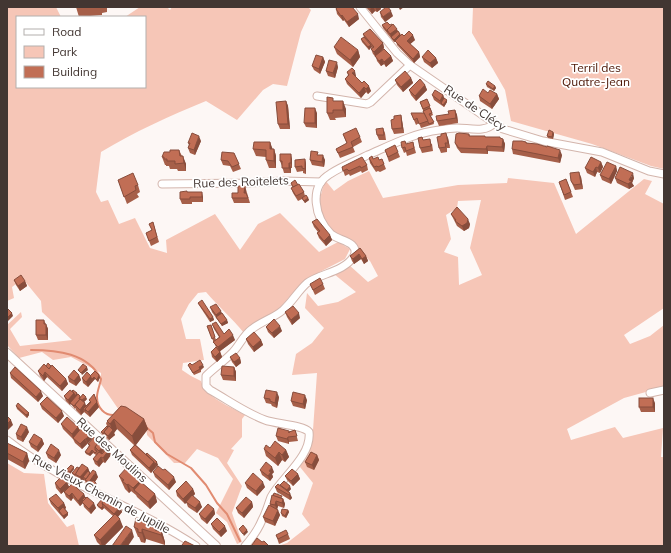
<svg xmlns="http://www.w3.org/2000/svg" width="671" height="553" font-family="Mulish,sans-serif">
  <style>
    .green { fill: #f6c6b7; fill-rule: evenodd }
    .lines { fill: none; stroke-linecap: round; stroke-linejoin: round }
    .stream { stroke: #e18b71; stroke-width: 2 }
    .minor-casing { stroke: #d3b5ac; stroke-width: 9 }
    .tertiary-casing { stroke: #d3b5ac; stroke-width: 10 }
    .minor { stroke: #fff; stroke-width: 7 }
    .tertiary { stroke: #fff; stroke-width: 8 }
    .wall { fill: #a65f49 }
    .shaded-wall { fill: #874d3c }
    .building { fill: #c16e55; stroke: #874d3c }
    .labels { text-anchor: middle; stroke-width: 3.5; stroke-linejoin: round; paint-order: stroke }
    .park-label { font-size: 12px; fill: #4c1605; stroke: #fff }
    .street-label { font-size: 12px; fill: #423632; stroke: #fff }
  </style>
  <rect width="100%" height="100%" fill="#fdf7f5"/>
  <g class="green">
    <path d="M7,7H56L61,17H17V87H145V17H125L140,7H167L170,10L172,7H284L285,8L308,7L311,10L301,32L287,86L273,84L263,90L237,120L206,101C169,116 134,132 101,152L96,192L101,202L108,200L119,224L135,218L150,248L167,253L166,240L215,214L240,250L258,224L280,213L319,252L338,242L350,249L345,259L308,278L291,295L277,311L244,333C232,318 218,306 206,292L198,293L189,304L181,319L186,339H200L204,360L183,363L182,370L191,376L201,381C205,397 231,407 245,415L242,419V437L231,449L234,450L227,463L242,486L232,513L242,542L237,544L227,522L216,513L233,479L218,458L197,449L185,463H174L147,435L146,425L121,413L101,384V373L71,357L53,360L42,352L19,358L7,345V325L21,312L22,317L10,329L20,346L72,340L42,312L41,301L23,279L12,287L14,298L7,301Z"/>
    <polygon points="473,7 664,7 664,169 651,166 592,144 511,121 505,90 472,33"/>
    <path d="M369,171L383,198L458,185L507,183L508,178L554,183L576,234L644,179L652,181L645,194L664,204V308L624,335L630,344L650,336L664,325V387L624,398L567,429L571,440L615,427L623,438L663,428L661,457H664V546H278L287,543L310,525L302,514L313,483L300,467L313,430L317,373L292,375L296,354L312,343L324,328L305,308L307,293L318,306L338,302L356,292L334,274L348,264L368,282L378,276L370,261L360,251L353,242L340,238L325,225L319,202L325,180L334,191L348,181ZM481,200L470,248L482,275L459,285L458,257L444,252L451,239L446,215L457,208L458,201Z"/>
    <polygon points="7,463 24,473 44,474 48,503 67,527 74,524 79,546 7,546"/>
  </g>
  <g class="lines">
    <g class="stream">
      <path d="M31,350C57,350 88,353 101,379C100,385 97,391 97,397C97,408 105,416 115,415"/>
      <polyline points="146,427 153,433 155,442 167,454 191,468 206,485 217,503 227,514 240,541"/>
    </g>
    <defs>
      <g id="minor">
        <polyline points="360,7 397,53 410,65 503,129 543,141 602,152 649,171 664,174"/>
        <polyline points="317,96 367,104 371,102 410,65"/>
        <polyline points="162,184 249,183 283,181 321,182"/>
        <polyline points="650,393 664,390"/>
        <path d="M7,440C64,485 136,506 196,546"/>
        <path d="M245,546C252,538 258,530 262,520C266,513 268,505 271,497C281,478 312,456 309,432C303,425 275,424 265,420C246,413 228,400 210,390L206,386V376C214,368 223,362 231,354C239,347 243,335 252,329C262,321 274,318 283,310C292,302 298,291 307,283C321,273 344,272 354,256C356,252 355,248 352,245C346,240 337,239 331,234C315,218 308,187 330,174C342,166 356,161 368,155C391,145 414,133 439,130C445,129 451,128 457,128C469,128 486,133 494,123"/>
      </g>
      <polyline id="tertiary" points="7,353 216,546"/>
    </defs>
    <use href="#minor" class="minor-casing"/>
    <use href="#tertiary" class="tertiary-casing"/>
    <use href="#minor" class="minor"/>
    <use href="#tertiary" class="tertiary"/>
  </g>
  <g class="wall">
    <polygon points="76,7 107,7 107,12 102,13 102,15 79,17"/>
    <polygon points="335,7 338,7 359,19 349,27 344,20 343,21 337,14 336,9"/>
    <polygon points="366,7 380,7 381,9 377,12 375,11 372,14"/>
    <polygon points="380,12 393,16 385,22 381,17"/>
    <polygon points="382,25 390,25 398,31 401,35 415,40 410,44 419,52 420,57 414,63 397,45 396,41 394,42 383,28"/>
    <polygon points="363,34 383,43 384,48 382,51 391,56 393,61 386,67 384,64 381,66 377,61 376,57 373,54 371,49 372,48 371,47 369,50 362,42 361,39 364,37"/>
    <polygon points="334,47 358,50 360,57 353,67 337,54"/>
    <polygon points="323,57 325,62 320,74 314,70 312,66"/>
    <polygon points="422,57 436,58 438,63 432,68 424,62"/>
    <polygon points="338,67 335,78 328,76 326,71"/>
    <polygon points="347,72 356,76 356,77 371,91 368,94 366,92 361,98 347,84 345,79 348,75"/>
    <polygon points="411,78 413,83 403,92 397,85 395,80"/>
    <polygon points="486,84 495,86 496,88 494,91 487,87"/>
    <polygon points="425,85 427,90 416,101 411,95 409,90"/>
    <polygon points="488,93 497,94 499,99 492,109 480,101 479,96"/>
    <polygon points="432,95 443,95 444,98 447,102 444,107 434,100"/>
    <polygon points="427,99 433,115 431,116 434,124 421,128 419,123 416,125 411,113 424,113 420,102"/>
    <polygon points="286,101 288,106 290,129 280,129 278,124"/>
    <polygon points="334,101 346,109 346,117 335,118 336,120 330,120 327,113"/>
    <polygon points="455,110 457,115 458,123 439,126 437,121"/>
    <polygon points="317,113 317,128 306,127 304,123"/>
    <polygon points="401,115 402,120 404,133 394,134 392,129 394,119"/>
    <polygon points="383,128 385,133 386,140 379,140 377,135"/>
    <polygon points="553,132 554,134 553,139 548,138 547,136"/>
    <polygon points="343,134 360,137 362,142 353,147 355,152 340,158 336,149 347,144"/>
    <polygon points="469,134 470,136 485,136 485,137 503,139 505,144 504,152 488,151 488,154 461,153 457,148 455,143"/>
    <polygon points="422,137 423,140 432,144 433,151 422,153 420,148"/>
    <polygon points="448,138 450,148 447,148 447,152 441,153 439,148"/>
    <polygon points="201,141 195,155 190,153 188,148 189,145 188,143"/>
    <polygon points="270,142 272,149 274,149 276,156 276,168 269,168 266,160 266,157 256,156 253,149"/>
    <polygon points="413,142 416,153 407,156 406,152 404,153 402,148"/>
    <polygon points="526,142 527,143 562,155 560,163 513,154 512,149"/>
    <polygon points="179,150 186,164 186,171 178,171 177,169 170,169 169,166 166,166 166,165 165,165 162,157 170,152"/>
    <polygon points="385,150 398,152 400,157 389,162"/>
    <polygon points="234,153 241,169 233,172 230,166 223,165 221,160"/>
    <polygon points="319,155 325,160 324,167 312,165 310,160"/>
    <polygon points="369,158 379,160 382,159 386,169 380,172 378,171 376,172 370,163"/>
    <polygon points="292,159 292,168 291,168 291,173 284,173 282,166 280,161"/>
    <polygon points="305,159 306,164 306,174 303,173 303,171 297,172 295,167"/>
    <polygon points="601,162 603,167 600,173 597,172 595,177 587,173 585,168"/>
    <polygon points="367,165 368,170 362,173 361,171 350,176 349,174 345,176 342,167"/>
    <polygon points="616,166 617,171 611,184 602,180 600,175"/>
    <polygon points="581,177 583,189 575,190 571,181"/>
    <polygon points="615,178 634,178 632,183 634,186 629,189 617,183"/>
    <polygon points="566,179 573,197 565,200 559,182"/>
    <polygon points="118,180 138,185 140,192 137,194 139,197 127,204"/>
    <polygon points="291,183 298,185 304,192 305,196 308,198 309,200 305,203 302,199 298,201 293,193 291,188 293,188"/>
    <polygon points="245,186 250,203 234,203 232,198"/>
    <polygon points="188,192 203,197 203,202 192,202 192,204 182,204 180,199"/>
    <polygon points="451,214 470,224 469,228 464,231 457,226"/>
    <polygon points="153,222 159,242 151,246 146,233 152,230 149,224"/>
    <polygon points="312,222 330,235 332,240 326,246 319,238 317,233 318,232 314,227"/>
    <polygon points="360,248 366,256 368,261 364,264 361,259 354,264 352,261 350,256"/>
    <polygon points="14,280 25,281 27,286 20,291 16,285"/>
    <polygon points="310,284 323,284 325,289 315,295"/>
    <polygon points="198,303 213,317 214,320 210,322 199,305"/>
    <polygon points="210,307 222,313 227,320 228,323 222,326 212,312"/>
    <polygon points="285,312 300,318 292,325 287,317"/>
    <polygon points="44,320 48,329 48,340 38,340 36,335"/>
    <polygon points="212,324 224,334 235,340 220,351 222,357 217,362 212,357 211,352 216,347 214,343 207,326 211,325 216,340 219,337 214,329"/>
    <polygon points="266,327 282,331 274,338 268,332"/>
    <polygon points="246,339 261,340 263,345 254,352 248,344"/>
    <polygon points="230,357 240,358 241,363 236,367 232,362"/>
    <polygon points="188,365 192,365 204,367 201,370 201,372 194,375"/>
    <polygon points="46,366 66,379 68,384 62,391 47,377 44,381 40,376 38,371"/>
    <polygon points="234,367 236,372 236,381 223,380 221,375"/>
    <polygon points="10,373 43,396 38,402 11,378"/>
    <polygon points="79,375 81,380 76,386 69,382 68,377"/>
    <polygon points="90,376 100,377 98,382 95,379 88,387 83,383 82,378"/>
    <polygon points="72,391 77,393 78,395 80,396 81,397 87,399 84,402 86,406 90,402 89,400 99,407 90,417 84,412 81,415 76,410 76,408 75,409 71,404 70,405 66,401 64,396"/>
    <polygon points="279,397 277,408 272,406 271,404 266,403 264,398"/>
    <polygon points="307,400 305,409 293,406 291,401"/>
    <polygon points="655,403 655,412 641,412 639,407"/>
    <polygon points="40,404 64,416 58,423 42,409"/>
    <polygon points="16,406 29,413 29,415 27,418 17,409"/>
    <polygon points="121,406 144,419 148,429 136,445 158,465 151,473 132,455 130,450 134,445 117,429 114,433 115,435 109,440 102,434 101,432 107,426 106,423"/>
    <polygon points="61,424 78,427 80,430 91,433 93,438 82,449 75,443 73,439 63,429"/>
    <polygon points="295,430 298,441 289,442 289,444 278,441 276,436"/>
    <polygon points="29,432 23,442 17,439 16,434"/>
    <polygon points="42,439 44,444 38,452 31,447 29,442"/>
    <polygon points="7,443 27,453 29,461 25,469 7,459"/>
    <polygon points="88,444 105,448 109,450 111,455 105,463 103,462 99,467 95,464 93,459 96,455 93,453 90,456 86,454 85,452 89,446"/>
    <polygon points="270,448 286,450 289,457 285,462 282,460 278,466 266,456 264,449"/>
    <polygon points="46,453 61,455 56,463 48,458"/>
    <polygon points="317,455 319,460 314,470 307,467 305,462"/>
    <polygon points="74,467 74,469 70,474 67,473 66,470"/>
    <polygon points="79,468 88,468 90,473 98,477 95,482 96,483 97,485 94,489 87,485 85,481 84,480 82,482 76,479 76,477 73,475 72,473"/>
    <polygon points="260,470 274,472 272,474 273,477 270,481 262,475"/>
    <polygon points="153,472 176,482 169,490 155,477"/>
    <polygon points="298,474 300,479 293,486 287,480 285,476"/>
    <polygon points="119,476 142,483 155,494 157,502 150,509 137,497 136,495 131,491 129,493 125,489"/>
    <polygon points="67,482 69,487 61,494 56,488 55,483"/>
    <polygon points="245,483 265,487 257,496 247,488"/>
    <polygon points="280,485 291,489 288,491 292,498 290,500 277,492 275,487"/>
    <polygon points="193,489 195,494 193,496 202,507 197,513 188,507 186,502 185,504 177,496 176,491"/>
    <polygon points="64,492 84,494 85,497 96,508 91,514 84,507 83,503 80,506 73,498 71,501 66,497"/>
    <polygon points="283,498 285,504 284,508 278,506 277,509 280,515 275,526 265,522 263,517 270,506 270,504"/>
    <polygon points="49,499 64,503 66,508 65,509 68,513 68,515 64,519 51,504"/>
    <polygon points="102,499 120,507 122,512 118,517 123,527 104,546 101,546 97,542 94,535 113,516 104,508 102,510 98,507 97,505"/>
    <polygon points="252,502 253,507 244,518 238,513 236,508"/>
    <polygon points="214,509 215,514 207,524 201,519 199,514"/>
    <polygon points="288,510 289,512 286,518 282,516 281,513"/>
    <polygon points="211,524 227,531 221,537 213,529"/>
    <polygon points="134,527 161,531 160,532 162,532 165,542 165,545 146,539 145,543 141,542 139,537 138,537"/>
    <polygon points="288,534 290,539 279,544 276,535"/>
  </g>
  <g class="shaded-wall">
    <polygon points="372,7 374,7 375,11 372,14 370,9"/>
    <polygon points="375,7 380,7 381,9 377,12"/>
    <polygon points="400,7 404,7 400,10 399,8"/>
    <polygon points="391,11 393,16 385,22 383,17"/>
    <polygon points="358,14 359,19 349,27 347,22"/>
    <polygon points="342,15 344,20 343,21 341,16"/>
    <polygon points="397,29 399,34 391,37 390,34"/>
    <polygon points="400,34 401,37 394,42 394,40"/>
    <polygon points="413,35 415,40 408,46 407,41"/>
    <polygon points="383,43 384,48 375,57 374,52"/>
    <polygon points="371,45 372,47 369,50 368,47"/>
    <polygon points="358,50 360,57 353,67 350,60"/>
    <polygon points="419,52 420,57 414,63 413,59"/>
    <polygon points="391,56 393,61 386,67 384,62"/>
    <polygon points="323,57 325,62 320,74 319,69"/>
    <polygon points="436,58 438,63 432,68 430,63"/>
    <polygon points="382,59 384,64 381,66 379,61"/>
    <polygon points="337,62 338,67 335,78 333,73"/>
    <polygon points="355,71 356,76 354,78 352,73"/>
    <polygon points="411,78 413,83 403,92 401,87"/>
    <polygon points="425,85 427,90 416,101 415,96"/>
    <polygon points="369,86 371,91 368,94 366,89"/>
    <polygon points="495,86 496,88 494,91 493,89"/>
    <polygon points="364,87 366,92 361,98 359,93"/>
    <polygon points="497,94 499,99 492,109 490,104"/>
    <polygon points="443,95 445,100 441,103 442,106 440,101"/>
    <polygon points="447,100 447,102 444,107 443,105"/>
    <polygon points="286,101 288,106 290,129 288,124"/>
    <polygon points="343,101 346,109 346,117 343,110"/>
    <polygon points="315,108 317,113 317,128 315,123"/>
    <polygon points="455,110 457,115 458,123 456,118"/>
    <polygon points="401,115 402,120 404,133 402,128"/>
    <polygon points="553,132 554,134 553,139 552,137"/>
    <polygon points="446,133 448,138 450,148 448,143"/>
    <polygon points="199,136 201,141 195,155 194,150"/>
    <polygon points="503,139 505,144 504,152 502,147"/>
    <polygon points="270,142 273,150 270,149"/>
    <polygon points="487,146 488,151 488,154 486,149"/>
    <polygon points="274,149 276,156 276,168 274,161"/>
    <polygon points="560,150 562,155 560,163 558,158"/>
    <polygon points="291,154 292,159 292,168 291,163"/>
    <polygon points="323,155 325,160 324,167 322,162"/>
    <polygon points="183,156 186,164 186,171 184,163"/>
    <polygon points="305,159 306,164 306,174 305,169"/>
    <polygon points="601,162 603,167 600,173 598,168"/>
    <polygon points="289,163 291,168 291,173 289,168"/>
    <polygon points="616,166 617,171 611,184 609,179"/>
    <polygon points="596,167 597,172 595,177 593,172"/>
    <polygon points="579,172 581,177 583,189 581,184"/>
    <polygon points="633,173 634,178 632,183 634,186 629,189 628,184"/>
    <polygon points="245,186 246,191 246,198 244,193"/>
    <polygon points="202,192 203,197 203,202 202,197"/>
    <polygon points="308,198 309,200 305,203 304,201"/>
    <polygon points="468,219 470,224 469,228 464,231 462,226"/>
    <polygon points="330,235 332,240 326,246 324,241"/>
    <polygon points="359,254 361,259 354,264 353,259"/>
    <polygon points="366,256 368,261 364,264 362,259"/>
    <polygon points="25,281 27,286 20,291 18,286"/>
    <polygon points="221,311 223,316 216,317 217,319 216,315"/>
    <polygon points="12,313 13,316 7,322 7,318"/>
    <polygon points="299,313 300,318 292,325 291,320"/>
    <polygon points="213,317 214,320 210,322 210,319"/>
    <polygon points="227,320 228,323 222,326 221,324"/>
    <polygon points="46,324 48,329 48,340 46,335"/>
    <polygon points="280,326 282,331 274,338 272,333"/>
    <polygon points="233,335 235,340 219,352 218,347"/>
    <polygon points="261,340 263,345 254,352 253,347"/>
    <polygon points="220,352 222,357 217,362 215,357"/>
    <polygon points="240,358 241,363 236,367 234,362"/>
    <polygon points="203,365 204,367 200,370 199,367"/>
    <polygon points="87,367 88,370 82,375 81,373"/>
    <polygon points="234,367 236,372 236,381 234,376"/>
    <polygon points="45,372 47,377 44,381 43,376"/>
    <polygon points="79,375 81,380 76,386 74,381"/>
    <polygon points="99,375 100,377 98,382 97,380"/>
    <polygon points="91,376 93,381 88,387 86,382"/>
    <polygon points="94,377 95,379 93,381 92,379"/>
    <polygon points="66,379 68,384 62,391 60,386"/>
    <polygon points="41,391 43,396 38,402 36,397"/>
    <polygon points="277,392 279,397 277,408 275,403"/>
    <polygon points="74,393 77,393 78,396 70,403 70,405 68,400"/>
    <polygon points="94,394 99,407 90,417 88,412 92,404"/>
    <polygon points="305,395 307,400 305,409 303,404"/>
    <polygon points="86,397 87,399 82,404 81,402"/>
    <polygon points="653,398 655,403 655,412 653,407"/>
    <polygon points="85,403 87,408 83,409 84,412 81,415 80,410"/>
    <polygon points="62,411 64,416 58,423 56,418"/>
    <polygon points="29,413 29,415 27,418 26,415"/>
    <polygon points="114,419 117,429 114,433 115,435 109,440 108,436 112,430 110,424"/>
    <polygon points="144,419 148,429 135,446 132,436"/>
    <polygon points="11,420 13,425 7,431 7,424"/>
    <polygon points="27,427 29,432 23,442 21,437"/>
    <polygon points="78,427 80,432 73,439 72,434"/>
    <polygon points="91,433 93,438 87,444 86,439"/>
    <polygon points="288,437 289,442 289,444 287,439"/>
    <polygon points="42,439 44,444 38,452 37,447"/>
    <polygon points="85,439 87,444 82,449 80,444"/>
    <polygon points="104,445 106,450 100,455 99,451"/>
    <polygon points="59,450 61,455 56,463 54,458"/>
    <polygon points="92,450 93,453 90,456 89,454"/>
    <polygon points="109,450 111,455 105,463 103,457"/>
    <polygon points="286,450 289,457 285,462 282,455"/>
    <polygon points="279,452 282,460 278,466 275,458"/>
    <polygon points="27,453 29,461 25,469 23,462"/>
    <polygon points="317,455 319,460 314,470 312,465"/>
    <polygon points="101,457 103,462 99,467 97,462"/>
    <polygon points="154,462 156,467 151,473 149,468"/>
    <polygon points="157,462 158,465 156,467 155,464"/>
    <polygon points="74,467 74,469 70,474 70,472"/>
    <polygon points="272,467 274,472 272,474 273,477 270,481 268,476 269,471"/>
    <polygon points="88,468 90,473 83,477 84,480 82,482 80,477"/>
    <polygon points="96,472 98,477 92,486 90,484 89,482"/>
    <polygon points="298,474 300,479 293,486 291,481"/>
    <polygon points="174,477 176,482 169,490 168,485"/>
    <polygon points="141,480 144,488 134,490 136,496 133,488"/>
    <polygon points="67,482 69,487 61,494 60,489"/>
    <polygon points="263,482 265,487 257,496 256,491"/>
    <polygon points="96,483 97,485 94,489 93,487"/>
    <polygon points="128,484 131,491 129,493 127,485"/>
    <polygon points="290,486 291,489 287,494 286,491"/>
    <polygon points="193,489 195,494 185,504 183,499"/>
    <polygon points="72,493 73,498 71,501 69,496"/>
    <polygon points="290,493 292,498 290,500 289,495"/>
    <polygon points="84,494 86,499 82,500 83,503 80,506 78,501"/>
    <polygon points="155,494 157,502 150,509 148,502"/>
    <polygon points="283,499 285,504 284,508 282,503"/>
    <polygon points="276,501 278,506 277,510 275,505"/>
    <polygon points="200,502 202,507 197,513 195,508"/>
    <polygon points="252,502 253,507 244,518 242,513"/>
    <polygon points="64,503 66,508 60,513 58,508"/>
    <polygon points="94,503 96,508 91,514 89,509"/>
    <polygon points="103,506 104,508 102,510 101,508"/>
    <polygon points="120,507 122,512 116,519 114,514"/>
    <polygon points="214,509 215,514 207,524 205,519"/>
    <polygon points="278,510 280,515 275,526 273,521"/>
    <polygon points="288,510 289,512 286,518 285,516"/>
    <polygon points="68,513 68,515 64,519 63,516"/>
    <polygon points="120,519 123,527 104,546 102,546 100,540"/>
    <polygon points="157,521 161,531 160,534 155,530"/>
    <polygon points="225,526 227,531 221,537 219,532"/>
    <polygon points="142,529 146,539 145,543 142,533"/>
    <polygon points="132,530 134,537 128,546 120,546"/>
    <polygon points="247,530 248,532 244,536 243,534"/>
    <polygon points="162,532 165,542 165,545 161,535"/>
  </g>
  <g class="building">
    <polygon points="338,7 352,7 358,14 347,22 342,15 341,16 336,9"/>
    <polygon points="386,7 388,7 391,11 383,17 380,12"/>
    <polygon points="387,22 390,25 392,24 393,25 387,30 388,32 382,25"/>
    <polygon points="393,24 397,29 390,34 387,30"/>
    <polygon points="370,29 383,43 374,52 371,49 374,47 363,34"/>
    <polygon points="398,31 400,34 394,40 391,37"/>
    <polygon points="409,31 413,35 407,41 419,52 413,59 395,41 402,34 404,36"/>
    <polygon points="341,37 358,50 350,60 334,47"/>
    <polygon points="364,37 371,45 368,47 361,39"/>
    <polygon points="384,49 391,56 384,62 382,59 379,61 375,56"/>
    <polygon points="428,50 436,58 430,63 422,57"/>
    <polygon points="316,55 323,57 319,69 312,66"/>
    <polygon points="329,60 337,62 333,73 326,71"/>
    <polygon points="352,68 355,71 352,73 362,83 364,81 369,86 366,89 364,87 359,93 345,79 349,75 347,72"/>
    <polygon points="405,71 411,78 401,87 395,80"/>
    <polygon points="420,79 425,85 415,96 409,90"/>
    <polygon points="488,81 495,86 493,89 486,84"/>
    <polygon points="483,89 488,93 490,90 497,94 490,104 479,96"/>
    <polygon points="435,90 443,95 440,101 432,95"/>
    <polygon points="327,97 333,98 333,101 343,101 343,110 333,110 333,113 327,113"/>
    <polygon points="444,98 447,100 443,105 441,103"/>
    <polygon points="427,99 430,106 423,109 420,102"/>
    <polygon points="286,101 288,124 278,124 276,102"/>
    <polygon points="305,108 315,108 315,123 304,123"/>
    <polygon points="430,108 432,113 429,114 434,122 429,124 423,111"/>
    <polygon points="455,110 456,118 437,121 436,116 449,114 448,111"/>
    <polygon points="411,113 424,113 428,121 419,124 417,118 414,120"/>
    <polygon points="401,115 402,128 392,129 391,120 394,119 394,116"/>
    <polygon points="356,128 360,137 351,142 353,147 338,153 336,149 347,143 343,134"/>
    <polygon points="383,128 384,135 377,135 376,129"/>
    <polygon points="549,130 553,132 552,137 547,136"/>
    <polygon points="192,133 199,136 194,150 188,148 190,143 188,143"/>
    <polygon points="446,133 448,143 445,143 446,147 439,148 437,137 441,136 441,134"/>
    <polygon points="459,133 469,134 469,136 485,136 485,137 500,137 500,138 503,139 502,147 487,146 486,149 459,148 455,143 456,134"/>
    <polygon points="422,137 423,140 430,139 431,146 420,148 418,138"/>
    <polygon points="405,141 406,144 413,142 414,148 406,151 405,147 402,148 401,142"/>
    <polygon points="513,141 522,141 526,142 526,143 537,144 547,147 547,146 560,150 558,158 512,149"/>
    <polygon points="254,142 270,142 270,149 274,149 274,161 266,160 266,150 253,149"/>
    <polygon points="395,145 398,152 388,157 385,150"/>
    <polygon points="170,150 179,150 180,156 183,156 184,163 175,164 175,161 167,161 167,159 164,159 164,157 162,157 164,152 170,152"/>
    <polygon points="311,151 318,152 317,155 323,155 322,162 310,160"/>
    <polygon points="222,152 234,153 239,164 232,167 228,161 221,160"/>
    <polygon points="280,154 291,154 291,163 289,163 289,168 282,168 282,161 280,161"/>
    <polygon points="372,156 373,159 378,157 379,160 382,159 384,164 378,167 377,166 374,167 369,158"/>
    <polygon points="362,157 367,165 361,168 360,166 349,171 347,169 343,171 342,167"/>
    <polygon points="591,157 601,162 598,168 596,167 593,172 585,168"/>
    <polygon points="305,159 305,169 302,168 302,166 295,167 295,160"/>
    <polygon points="607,162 616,166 609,179 600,175"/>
    <polygon points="620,167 633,173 629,180 632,181 628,184 615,178"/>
    <polygon points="579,172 581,184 574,185 571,181 570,173"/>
    <polygon points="133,173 138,185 135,186 136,190 124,197 118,180"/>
    <polygon points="566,179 571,192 564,195 559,182"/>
    <polygon points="295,180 298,185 293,187 291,183"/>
    <polygon points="299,184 304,192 296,196 291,188"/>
    <polygon points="238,186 245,186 244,193 246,193 248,198 232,198 232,193 238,193"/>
    <polygon points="187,191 187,192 202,192 202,197 190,197 190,199 180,199 180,192"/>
    <polygon points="306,195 308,198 304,201 302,198"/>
    <polygon points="457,207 468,219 467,223 462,226 455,221 456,220 451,214"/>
    <polygon points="317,219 330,235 324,241 317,233 320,231 312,222"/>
    <polygon points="153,222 157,237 149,241 146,233 152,230 149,224"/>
    <polygon points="360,248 366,256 362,259 359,254 353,259 350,256"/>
    <polygon points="21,275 25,281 18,286 14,280"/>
    <polygon points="320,278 323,284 313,290 310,284"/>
    <polygon points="202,300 213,317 210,319 198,303"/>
    <polygon points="216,304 221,311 216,315 210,307"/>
    <polygon points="293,306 299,313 291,320 285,312"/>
    <polygon points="8,309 12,313 7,318 7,310"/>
    <polygon points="222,313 227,320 221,324 216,317"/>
    <polygon points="274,319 280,326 272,333 266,327"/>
    <polygon points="36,320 44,320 44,324 46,324 46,335 36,335"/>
    <polygon points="216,322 224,334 229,329 233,335 218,347 213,342 220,337 212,324"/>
    <polygon points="211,325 215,337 212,339 207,326"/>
    <polygon points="254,332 261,340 253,347 246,339"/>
    <polygon points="216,347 220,352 215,357 211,352"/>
    <polygon points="236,353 240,358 234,362 230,357"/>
    <polygon points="200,360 203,365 199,367 200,369 193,373 188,365 190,363 192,365"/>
    <polygon points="48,363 51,366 49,369 46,366"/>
    <polygon points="44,364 49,369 52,365 66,379 60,386 45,372 43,376 38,371"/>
    <polygon points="83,364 87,367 81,373 78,370"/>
    <polygon points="222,366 234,367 234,376 221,375"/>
    <polygon points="15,367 41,391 36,397 10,373"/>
    <polygon points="74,370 79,375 74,381 68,377"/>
    <polygon points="95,371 99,375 97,380 94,377 92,379 90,376"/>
    <polygon points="87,372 91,376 86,382 82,378"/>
    <polygon points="70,390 74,393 68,400 64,396"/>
    <polygon points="73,390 77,393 75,396 74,393 72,391"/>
    <polygon points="266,390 277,392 275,403 270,401 270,399 264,398"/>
    <polygon points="293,392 305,395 303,404 291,401"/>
    <polygon points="78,394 80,396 79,399 83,394 86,397 82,400 80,399 74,406 70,403"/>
    <polygon points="94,394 97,402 88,412 85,409 91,402 89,400"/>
    <polygon points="47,397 62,411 56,418 40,404"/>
    <rect x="639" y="398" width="14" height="9"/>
    <polygon points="80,399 85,403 80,410 75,405"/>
    <polygon points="90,402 90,403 85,409 86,411 83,409"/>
    <polygon points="18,403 29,413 26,415 16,406"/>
    <polygon points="121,406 126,407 144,419 132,436 114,419 110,424 107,421"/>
    <polygon points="7,416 11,420 7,424"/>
    <polygon points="67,417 78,427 72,434 61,424"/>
    <polygon points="21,424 27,427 21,437 16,434"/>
    <polygon points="83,426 91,433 86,439 85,439 80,444 73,438"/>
    <polygon points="107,426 108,427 104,432 104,434 101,432"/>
    <polygon points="109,426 113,430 108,436 104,432"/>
    <polygon points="278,428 289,431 289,433 289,432 295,430 297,436 288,437 287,439 276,436"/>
    <polygon points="34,434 42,439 37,447 29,442"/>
    <polygon points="94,437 99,442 95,447 95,450 97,451 95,453 92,450 89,454 85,452 90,445 88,444"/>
    <polygon points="100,441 104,445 99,451 95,447"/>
    <polygon points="275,441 286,450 282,455 279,452 275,458 264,449 266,445 270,448"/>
    <polygon points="7,443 27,453 23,462 7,453"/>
    <polygon points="51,444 59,450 54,458 46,453"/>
    <polygon points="135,445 154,462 149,468 130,450"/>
    <polygon points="105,448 106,449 102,454 101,453"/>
    <polygon points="107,448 109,450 103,458 101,457 97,462 93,459 99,452 102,454"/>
    <polygon points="311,452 317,455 312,465 305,462"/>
    <polygon points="147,453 157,462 155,464 154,462 146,454"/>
    <polygon points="266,462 272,467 269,471 271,472 268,476 260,470"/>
    <polygon points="82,464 88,468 80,477 75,474"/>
    <polygon points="71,465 74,467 70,472 66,470"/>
    <polygon points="158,466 163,470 165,469 174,477 168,485 153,472"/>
    <polygon points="77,467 79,468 75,475 72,473"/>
    <polygon points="127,467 141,480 133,488 128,484 127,485 122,481 124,480 119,476"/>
    <polygon points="292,469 298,474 291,481 285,476"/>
    <polygon points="93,470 96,472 89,482 85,480"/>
    <polygon points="88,471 90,473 86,479 83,477"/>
    <polygon points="253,473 263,482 256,491 245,483"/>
    <polygon points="62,476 67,482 60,489 55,483"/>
    <polygon points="93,480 96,483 93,487 90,484"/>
    <polygon points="186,481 193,489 183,499 176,491"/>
    <polygon points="284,481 290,486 287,490 280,485"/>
    <polygon points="141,482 155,494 148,502 134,490"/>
    <polygon points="72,484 84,494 78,501 72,493 69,496 64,492"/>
    <polygon points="278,484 290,493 289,495 275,487"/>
    <polygon points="274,493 282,496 281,498 273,496"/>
    <polygon points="56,494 64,503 58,508 49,499"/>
    <polygon points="192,495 200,502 195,508 186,502"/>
    <polygon points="272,495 283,499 282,503 276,501 275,505 270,504"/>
    <polygon points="85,497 86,498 83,501 82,500"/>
    <polygon points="87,497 94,503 89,509 82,502"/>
    <polygon points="107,497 120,507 114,514 102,503"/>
    <polygon points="246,497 252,502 242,513 236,508"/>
    <polygon points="102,499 104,500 102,503 103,506 101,508 97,505"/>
    <polygon points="208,504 214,509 205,519 199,514"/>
    <polygon points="269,505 278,510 273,521 263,517"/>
    <polygon points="63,507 68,513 63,516 59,511"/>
    <polygon points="282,509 288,510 285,516 281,513"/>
    <polygon points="115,514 120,519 100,540 94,535"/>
    <polygon points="136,518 157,521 155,530 162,532 161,535 142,529 142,533 138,532 138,529 134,527"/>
    <polygon points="217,518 225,526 219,532 211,524"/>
    <polygon points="243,525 247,530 243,534 239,529"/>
    <polygon points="126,526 132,530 120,546 112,546"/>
    <polygon points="286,530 288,534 278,539 276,535"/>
    <polygon points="257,538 262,542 264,541 269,546 255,546 252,545"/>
    <polygon points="185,541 195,546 184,546 182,545"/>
  </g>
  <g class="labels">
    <g class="park-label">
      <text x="596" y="72">Terril des<tspan x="596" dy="14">Quatre-Jean</tspan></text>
    </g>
    <g class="street-label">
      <text transform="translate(475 108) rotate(34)" y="4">Rue de Clécy</text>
      <text transform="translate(241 182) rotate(-2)" y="4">Rue des Roitelets</text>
      <text transform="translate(112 450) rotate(42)" y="4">Rue des Moulins</text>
      <text transform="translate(101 494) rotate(28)" y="4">Rue Vieux Chemin de Jupille</text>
    </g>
  </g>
  <rect width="671" height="553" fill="none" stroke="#423632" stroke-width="16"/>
  <rect x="16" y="16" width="130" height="72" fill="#ffffff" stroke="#b3afad"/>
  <rect x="24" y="29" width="20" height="6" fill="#ffffff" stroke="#b3afad"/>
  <text x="52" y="36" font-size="12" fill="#423632">Road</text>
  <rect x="24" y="46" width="20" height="12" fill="#f6c6b7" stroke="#b3afad"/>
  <text x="52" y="56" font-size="12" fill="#423632">Park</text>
  <rect x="24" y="66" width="20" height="12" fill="#c16e55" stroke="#b3afad"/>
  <text x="52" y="76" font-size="12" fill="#423632">Building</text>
</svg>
